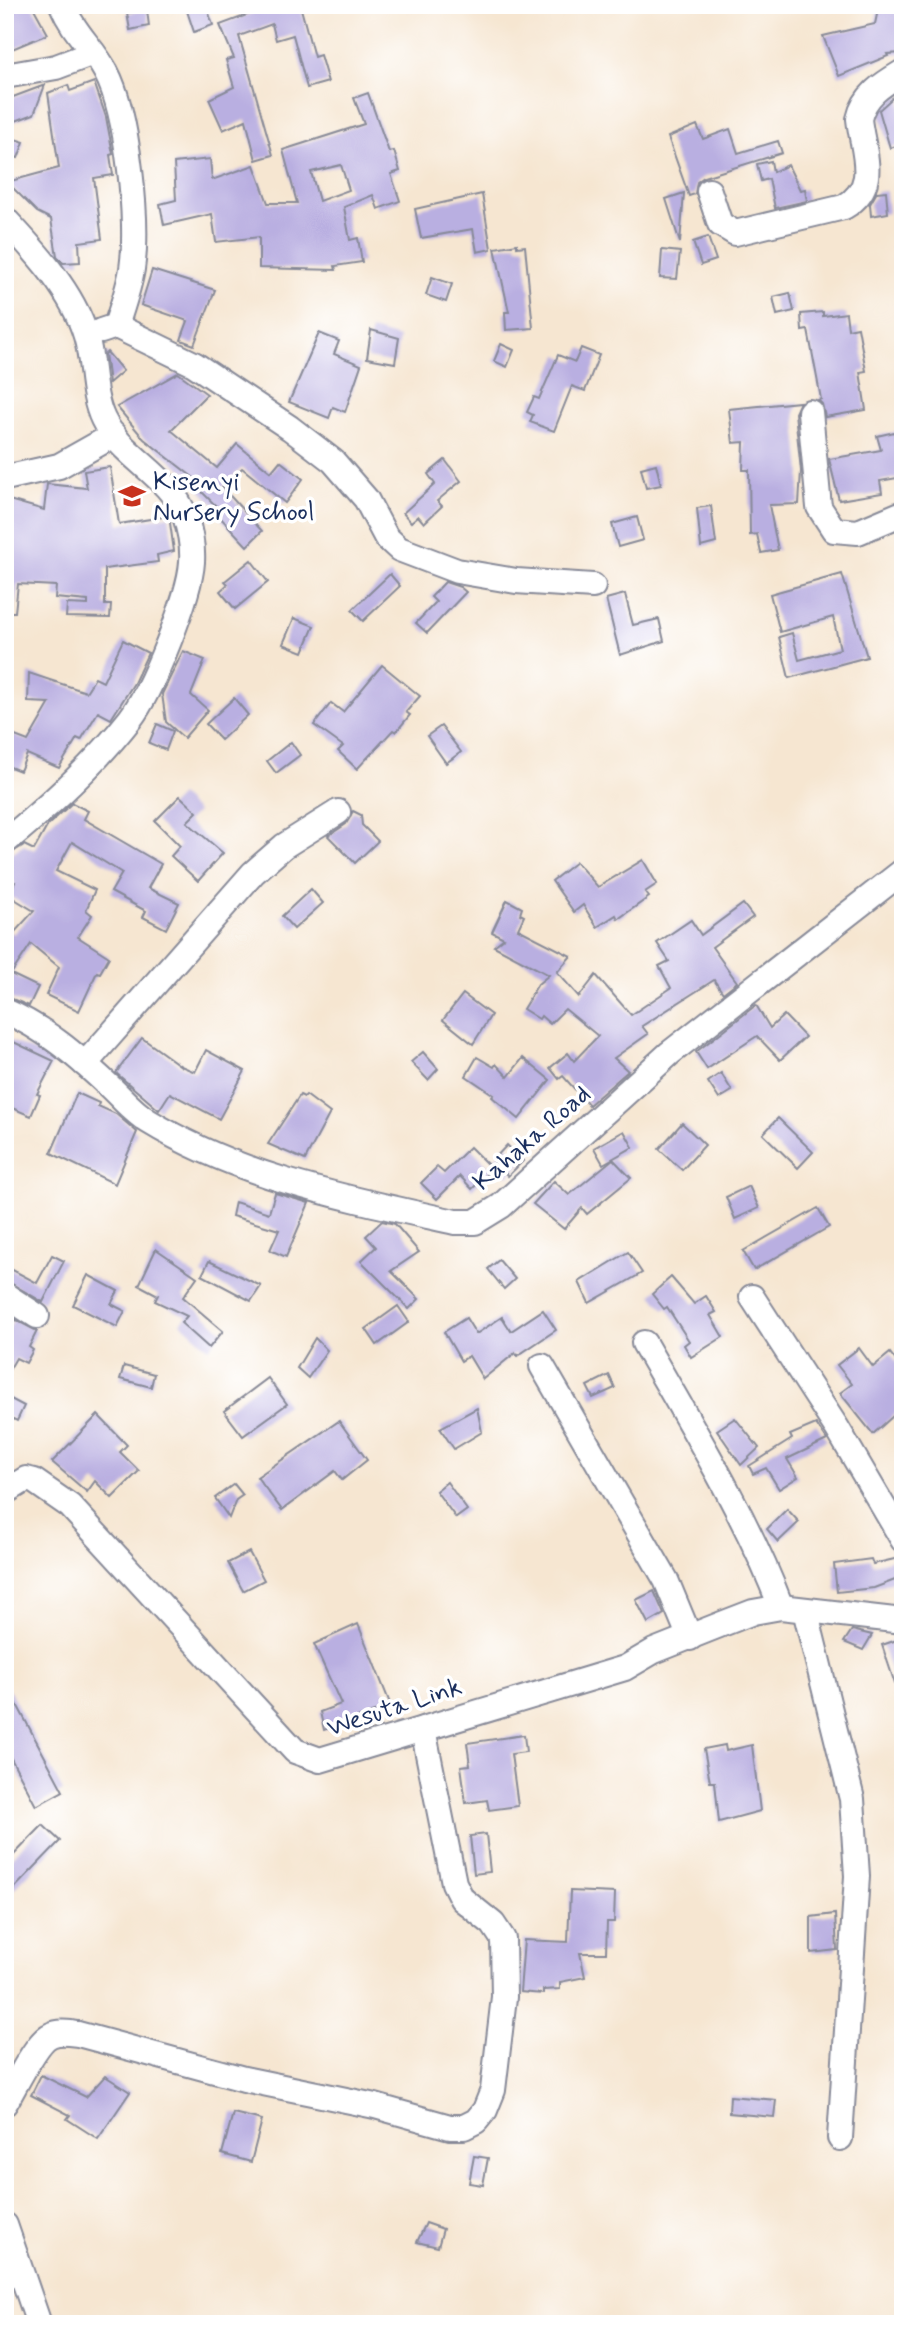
<svg xmlns="http://www.w3.org/2000/svg" width="908" height="2329" font-family="Mynerve,sans-serif">
  <style>
    .building { fill: #b9afe1; fill-rule: evenodd }
    .lines { fill: none; stroke-linecap: round; stroke-linejoin: round }
    .minor-casing { stroke: #888a98; stroke-width: 28 }
    .minor { stroke: #fff; stroke-width: 24 }
    .labels { text-anchor: middle; stroke-width: 7; stroke-linejoin: round; paint-order: stroke }
    .poi-label { font-size: 26px; fill: #1b2f5e; stroke: #fff; text-anchor: start }
    .street-label { font-size: 26px; fill: #1b2f5e; stroke: #fff }
  </style>
  <rect width="100%" height="100%" fill="#fff"/>
  <filter id="ink" filterUnits="userSpaceOnUse"><feTurbulence type="fractalNoise" baseFrequency=".0143" numOctaves="2"/><feDisplacementMap in="SourceGraphic" scale="14" xChannelSelector="R" yChannelSelector="G"/><feConvolveMatrix kernelMatrix="1 2 1 2 8 2 1 2 1" color-interpolation-filters="sRGB"/></filter>
  <filter id="wash" filterUnits="userSpaceOnUse"><feTurbulence type="fractalNoise" baseFrequency=".00686" numOctaves="4" result="noise"/><feDisplacementMap in="SourceGraphic" scale="28" xChannelSelector="R" yChannelSelector="G"/><feGaussianBlur stdDeviation="1.57" result="paint"/><feColorMatrix in="noise" values="0 0 0 0 0 0 0 0 0 0 0 0 0 0 0 0 0 1.4 0 .05"/><feComposite in="paint" operator="in"/></filter>
  <g filter="url(#wash)">
    <rect width="100%" height="100%" fill="#f6e6d1"/>
    <g id="blocks">
      <g class="building">
        <polygon points="6,5 32,5 48,34 5,52 5,19 12,16"/>
        <polygon points="185,5 206,5 213,25 194,32"/>
        <polygon points="274,5 300,5 314,57 320,55 328,82 307,88 293,35 276,40 272,24 239,36 273,155 256,160 246,120 223,130 209,99 234,87 226,60 234,58 220,25"/>
        <polygon points="879,5 903,5 903,53 887,54 888,56 839,76 823,36 875,24"/>
        <polygon points="147,10 149,26 130,30 127,13"/>
        <polygon points="94,82 106,117 113,154 110,155 113,175 94,178 102,239 79,242 80,262 63,263 57,256 51,219 37,212 7,182 59,168 48,93 68,85 70,91"/>
        <polygon points="45,85 34,114 5,125 5,100"/>
        <polygon points="900,91 903,144 890,148 879,110"/>
        <path d="M368,93L389,152L394,151L400,171L391,174L400,201L378,209L373,195L344,207L350,240L358,238L362,262L335,266L336,270L259,268V237L216,242L212,214L164,225L160,204L176,200L174,163L210,159L212,180L254,165L268,203H297L283,150L364,124L354,98ZM341,165L349,190L319,201L311,172Z"/>
        <polygon points="697,125 703,139 730,129 738,153 778,141 782,153 704,177 697,182 695,194 689,196 668,137"/>
        <polygon points="5,136 24,142 18,158 5,154"/>
        <polygon points="771,161 773,172 788,165 800,190 805,189 807,201 775,208 769,179 761,181 757,164"/>
        <polygon points="886,191 888,213 871,216 870,204 877,192"/>
        <polygon points="684,193 680,243 666,199"/>
        <polygon points="482,194 491,249 477,252 473,229 421,238 415,209"/>
        <polygon points="708,237 716,260 701,265 693,242"/>
        <polygon points="517,244 517,247 525,246 533,328 506,330 505,312 509,312 495,248"/>
        <polygon points="662,250 680,252 677,279 660,278"/>
        <polygon points="152,270 215,290 194,345 181,340 188,321 141,305"/>
        <polygon points="432,277 452,284 446,302 426,295"/>
        <polygon points="790,293 794,311 777,315 773,297"/>
        <polygon points="823,312 823,316 846,313 848,329 858,327 866,371 860,372 866,410 825,417 822,404 818,400 821,399 808,330 802,331 801,314"/>
        <polygon points="371,330 399,338 395,363 367,358"/>
        <polygon points="319,333 339,341 334,354 361,365 345,412 333,407 329,418 289,402"/>
        <polygon points="501,344 514,350 507,367 494,361"/>
        <polygon points="581,348 599,355 585,391 572,386 554,431 530,422 533,415 527,412 534,397 539,399 558,355 575,362"/>
        <polygon points="107,352 123,371 109,383 105,354"/>
        <polygon points="178,373 207,394 171,430 217,468 237,444 271,472 280,461 303,479 285,503 242,468 222,487 262,531 247,546 216,513 220,510 196,486 199,482 144,439 117,407"/>
        <polygon points="800,402 795,413 801,471 799,504 769,505 778,550 761,553 757,534 750,535 749,470 743,470 744,442 733,443 729,409"/>
        <polygon points="903,430 903,477 880,481 882,493 839,500 829,459 881,450 877,436"/>
        <polygon points="445,460 461,481 437,501 442,506 424,523 418,516 411,522 403,513 435,484 428,474"/>
        <polygon points="656,464 661,485 646,488 641,468"/>
        <polygon points="110,467 119,524 169,516 174,551 157,555 158,562 105,569 105,605 111,605 110,618 66,617 67,604 88,605 88,601 55,598 56,586 18,584 15,612 5,612 5,511 9,500 44,510 47,484 87,488 84,471"/>
        <polygon points="711,506 716,543 701,547 697,508"/>
        <polygon points="637,517 643,540 618,547 612,524"/>
        <polygon points="251,560 268,582 235,609 220,591 228,584 225,581"/>
        <polygon points="390,574 400,586 363,621 352,610"/>
        <polygon points="842,574 867,657 789,678 779,637 792,633 799,660 840,649 833,617 780,632 770,594"/>
        <polygon points="445,582 460,587 466,592 427,633 416,623 436,602 431,597"/>
        <polygon points="625,594 633,625 659,619 664,641 620,655 606,599"/>
        <polygon points="294,618 314,626 303,652 283,644"/>
        <polygon points="123,640 148,653 134,683 111,719 98,712 81,740 77,738 59,768 27,754 20,771 5,765 5,744 10,734 28,741 50,703 28,702 29,673 86,692 95,678 103,682"/>
        <polygon points="183,651 205,660 191,695 208,710 184,738 166,722 162,694"/>
        <polygon points="382,665 420,696 406,712 410,715 396,732 393,730 357,769 338,751 343,746 314,725 331,703 343,712"/>
        <polygon points="234,698 248,715 221,740 206,724"/>
        <polygon points="157,724 173,731 166,750 149,743"/>
        <polygon points="441,726 461,752 446,763 427,736"/>
        <polygon points="291,742 300,755 276,773 267,761"/>
        <polygon points="180,796 197,812 187,822 223,853 198,881 171,856 180,846 155,821"/>
        <polygon points="72,803 88,811 84,819 161,864 148,888 179,903 166,929 143,917 146,911 111,892 122,873 72,842 56,871 95,890 86,910 92,915 78,937 109,957 100,973 97,972 79,1011 46,995 59,967 31,944 11,974 38,987 29,1006 5,996 5,928 13,934 34,911 8,895 15,882 5,879 5,857 24,845 34,850 48,825"/>
        <polygon points="353,811 361,815 362,825 378,841 355,863 328,836 346,824"/>
        <polygon points="643,860 657,884 645,892 649,897 618,919 616,915 597,927 583,905 574,912 552,881 576,862 598,887"/>
        <polygon points="311,889 323,903 294,929 282,916"/>
        <polygon points="507,900 522,908 520,914 524,916 518,929 571,956 557,972 579,997 596,975 631,1015 671,988 659,966 669,961 657,943 691,920 701,935 743,904 753,917 712,947 737,982 723,993 714,980 642,1026 648,1034 614,1058 628,1071 589,1105 563,1076 559,1079 550,1068 568,1053 574,1061 598,1036 565,1009 550,1024 541,1016 539,1019 523,1009 538,984 549,975 494,946 504,938 492,932"/>
        <polygon points="463,994 491,1015 473,1044 443,1020"/>
        <polygon points="756,1005 770,1028 784,1015 805,1037 780,1060 757,1036 707,1069 696,1052"/>
        <polygon points="5,1038 54,1061 37,1094 40,1095 31,1116 5,1105"/>
        <polygon points="142,1038 181,1066 195,1072 206,1050 245,1071 219,1119 170,1093 159,1110 116,1073"/>
        <polygon points="423,1052 438,1069 428,1080 411,1062"/>
        <polygon points="477,1057 494,1067 496,1064 508,1077 523,1058 550,1080 519,1119 492,1097 494,1095 466,1076"/>
        <polygon points="721,1073 732,1091 719,1099 708,1082"/>
        <polygon points="77,1093 99,1103 98,1106 116,1114 137,1132 115,1184 51,1153"/>
        <polygon points="300,1095 304,1097 306,1095 330,1113 305,1160 268,1144"/>
        <polygon points="778,1118 813,1152 798,1168 763,1134"/>
        <polygon points="682,1123 705,1145 682,1170 659,1149"/>
        <polygon points="624,1131 633,1147 603,1164 594,1148"/>
        <polygon points="507,1145 523,1161 508,1176 493,1160"/>
        <polygon points="470,1147 492,1169 472,1189 460,1176 437,1199 421,1183 437,1167 444,1173"/>
        <polygon points="613,1159 631,1178 587,1214 582,1208 564,1229 533,1204 554,1181 569,1195"/>
        <polygon points="749,1186 759,1208 735,1219 726,1197"/>
        <polygon points="275,1193 309,1203 286,1257 270,1250 279,1230 232,1216 235,1202 269,1213"/>
        <polygon points="818,1208 829,1227 754,1270 743,1251"/>
        <polygon points="382,1221 395,1224 419,1252 391,1271 419,1299 409,1309 361,1261 376,1247 366,1236"/>
        <polygon points="156,1249 197,1277 183,1297 223,1331 209,1348 181,1323 187,1316 155,1301 158,1295 139,1285"/>
        <polygon points="628,1252 642,1273 589,1303 579,1282"/>
        <polygon points="52,1255 64,1261 43,1302 5,1280 5,1266 37,1283"/>
        <polygon points="499,1260 515,1279 504,1289 488,1269"/>
        <polygon points="209,1261 261,1286 251,1301 202,1275"/>
        <polygon points="88,1275 118,1291 111,1304 125,1311 117,1327 73,1305"/>
        <polygon points="671,1277 694,1304 706,1296 716,1312 710,1315 723,1337 691,1357 684,1345 689,1341 667,1307 664,1309 652,1294"/>
        <polygon points="398,1306 409,1322 377,1345 366,1329"/>
        <polygon points="543,1310 556,1330 517,1356 515,1353 483,1379 469,1356 461,1361 444,1332 466,1318 476,1334 502,1317 511,1331"/>
        <polygon points="14,1319 37,1331 29,1347 33,1350 26,1363 16,1358 5,1377 5,1336"/>
        <polygon points="315,1338 327,1350 308,1378 297,1368"/>
        <polygon points="859,1348 873,1367 890,1353 903,1370 903,1407 873,1434 840,1393 852,1384 837,1365"/>
        <polygon points="124,1366 154,1374 151,1387 120,1379"/>
        <polygon points="609,1375 615,1388 593,1398 587,1386"/>
        <polygon points="268,1378 287,1404 243,1436 224,1411"/>
        <polygon points="5,1396 24,1406 17,1421 5,1415"/>
        <polygon points="477,1408 482,1432 454,1449 440,1428"/>
        <polygon points="98,1415 127,1445 120,1452 139,1471 112,1498 95,1481 87,1492 52,1462"/>
        <polygon points="735,1418 759,1448 741,1465 717,1430"/>
        <polygon points="339,1421 367,1460 342,1480 335,1471 282,1510 257,1477"/>
        <polygon points="816,1424 827,1440 787,1459 798,1477 779,1489 766,1468 753,1474 749,1466 792,1439 790,1435"/>
        <polygon points="447,1482 467,1510 456,1518 436,1491"/>
        <polygon points="234,1484 243,1495 236,1500 229,1518 215,1498"/>
        <polygon points="787,1509 799,1522 778,1542 767,1529"/>
        <polygon points="249,1552 264,1580 243,1591 228,1563"/>
        <polygon points="903,1557 903,1577 874,1588 837,1592 834,1564 871,1559 873,1564"/>
        <polygon points="654,1591 664,1614 648,1623 636,1600"/>
        <polygon points="358,1624 391,1706 324,1730 320,1712 341,1704 314,1644"/>
        <polygon points="852,1630 872,1635 863,1650 844,1642"/>
        <polygon points="903,1638 903,1698 900,1699 882,1645"/>
        <polygon points="5,1682 63,1791 36,1806 5,1747"/>
        <polygon points="524,1735 526,1752 511,1754 518,1806 489,1810 487,1800 466,1803 461,1766 470,1765 467,1743"/>
        <polygon points="725,1745 726,1751 752,1745 760,1811 719,1822 715,1782 710,1782 704,1749"/>
        <polygon points="43,1825 60,1841 5,1898 5,1864"/>
        <polygon points="486,1834 490,1872 474,1874 470,1836"/>
        <polygon points="570,1891 615,1893 614,1922 607,1922 606,1953 580,1953 585,1977 560,1982 560,1989 543,1990 543,1994 520,1992 524,1940 568,1942"/>
        <polygon points="835,1914 837,1950 811,1953 811,1917"/>
        <polygon points="41,2075 86,2097 105,2076 130,2092 98,2139 67,2119 70,2115 31,2095"/>
        <polygon points="730,2096 776,2100 774,2117 729,2113"/>
        <polygon points="233,2113 262,2120 251,2162 222,2154"/>
        <polygon points="474,2156 488,2158 483,2185 469,2183"/>
        <polygon points="426,2223 443,2229 438,2247 417,2242"/>
      </g>
    </g>
  </g>
  <g filter="url(#ink)">
    <use href="#blocks" fill-opacity="0" stroke="#888a98" stroke-width="2"/>
    <g class="lines">
      <defs>
        <g id="minor">
          <path d="M62,5C73,32 93,48 106,72C128,113 139,223 132,269C129,288 122,307 116,326L101,331"/>
          <polyline points="5,76 56,67 93,53"/>
          <path d="M709,191L720,224L735,233L844,207C880,186 863,154 859,119C864,95 883,84 903,72"/>
          <path d="M5,219C36,252 73,292 86,336C94,363 91,394 103,419C121,457 170,475 185,516C190,531 193,546 192,562C190,596 151,692 130,719C95,764 49,806 5,842"/>
          <polyline points="116,326 194,364 290,428 333,461 366,499 386,537 399,549 457,571 516,581 593,586"/>
          <polyline points="810,412 819,507 834,530 858,532 903,513"/>
          <polyline points="5,478 59,466 114,435"/>
          <path d="M5,1011C45,1028 77,1056 108,1085C121,1097 133,1112 148,1121C241,1178 350,1199 455,1222H475L501,1206L670,1053L903,871"/>
          <polyline points="85,1064 253,873 284,846 338,812"/>
          <polyline points="5,1295 37,1316"/>
          <polyline points="752,1297 837,1428 903,1540"/>
          <path d="M644,1343C693,1429 746,1515 781,1607"/>
          <polyline points="542,1366 666,1580 690,1638"/>
          <polyline points="5,1492 26,1479 34,1481 70,1506 295,1751 320,1760 625,1668 654,1651 722,1624 753,1612 781,1607 903,1621"/>
          <polyline points="805,1610 852,1799 857,1876 840,2138"/>
          <path d="M5,2103C15,2087 36,2041 51,2035C60,2031 69,2033 78,2034L244,2079L375,2106L450,2127H464L476,2121L485,2110L493,2090L504,1997L503,1939L493,1924L462,1899L454,1883L423,1729"/>
          <polyline points="5,2225 39,2324"/>
        </g>
      </defs>
      <use href="#minor" class="minor-casing"/>
      <use href="#minor" class="minor"/>
    </g>
  </g>
  <defs>
    <symbol id="school-bare" viewBox="-9 -9 18 18"><path d="M0-5L7-2L0 1L-7-2ZM-4 1L0 2.5L4 1V4Q0 6-4 4Z" fill="#c8321e" stroke="#fff" stroke-width="2.5" paint-order="stroke"/></symbol>
  </defs>
  <g fill-rule="evenodd">
    <use href="#school-bare" x="113" y="477" width="38" height="38"/>
  </g>
  <g class="labels">
    <g class="poi-label">
      <text x="153" y="490">Kisenyi<tspan x="153" dy="30">Nursery School</tspan></text>
    </g>
    <g class="street-label">
      <text transform="translate(531 1137) rotate(-41)" y="9">Kahaka Road</text>
      <text transform="translate(394 1706) rotate(-18)" y="9">Wesuta Link</text>
    </g>
  </g>
  <rect width="908" height="2329" fill="none" stroke="#fff" stroke-width="28"/>
</svg>
